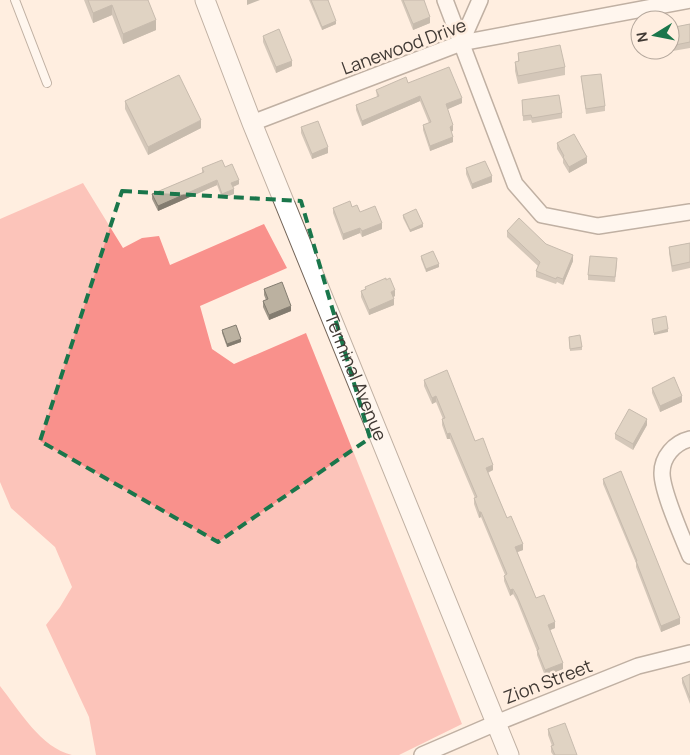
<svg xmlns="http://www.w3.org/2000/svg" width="690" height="755" font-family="Manrope,sans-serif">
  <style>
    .forest { fill: #f9918c }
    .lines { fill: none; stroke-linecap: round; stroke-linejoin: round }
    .service-casing { stroke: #746559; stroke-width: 10 }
    .minor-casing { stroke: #746559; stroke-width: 18 }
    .tertiary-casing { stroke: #746559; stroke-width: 21 }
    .service { stroke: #fff; stroke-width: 8 }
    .minor { stroke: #fff; stroke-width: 15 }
    .tertiary { stroke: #fff; stroke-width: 19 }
    .wall { fill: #a1988a }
    .shaded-wall { fill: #837c70 }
    .building { fill: #bbb1a0; stroke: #837c70 }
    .marked { fill: none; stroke: #1a764b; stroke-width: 4; stroke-dasharray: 10 6; stroke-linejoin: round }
    .labels { text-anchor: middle; stroke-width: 5; stroke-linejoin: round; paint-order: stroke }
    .street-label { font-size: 18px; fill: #403934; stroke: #ffeee0 }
  </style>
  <rect width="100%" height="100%" fill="#ffeee0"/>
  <g class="forest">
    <polygon points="83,183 123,248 142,238 159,236 170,265 264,224 287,268 200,306 212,349 234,364 306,333 462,724 399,755 96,755 89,717 46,625 60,607 72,587 55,547 11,508 0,482 0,219"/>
    <path d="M0,686C19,710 41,748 72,755H0Z"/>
  </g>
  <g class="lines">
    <defs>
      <polyline id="service" points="15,0 47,83"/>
      <g id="minor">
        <polyline points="445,0 515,184 542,215 598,226 690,212"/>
        <polyline points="461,43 480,0"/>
        <polyline points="252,123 461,43 690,0"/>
        <path d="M690,439C674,443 662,457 662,473C662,492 682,536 690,556"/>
        <polyline points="422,755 496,723 638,666 690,653"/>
      </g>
      <g id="tertiary">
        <path id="s1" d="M205,0L252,123L509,755"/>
      </g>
    </defs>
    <use href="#service" class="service-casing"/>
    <use href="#minor" class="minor-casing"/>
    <use href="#tertiary" class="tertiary-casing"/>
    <use href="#service" class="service"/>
    <use href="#minor" class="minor"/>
    <use href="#tertiary" class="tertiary"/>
  </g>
  <g class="wall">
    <polygon points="84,0 148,0 156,30 123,44 112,15 93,23"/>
    <polygon points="309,0 328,0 336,24 322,30"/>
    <polygon points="401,0 424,0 430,23 413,30"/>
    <polygon points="690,24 690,48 667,52 667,50 670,50 670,28"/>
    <polygon points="263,36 292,66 276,73 263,42"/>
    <polygon points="518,53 565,67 565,75 518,84 515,71 515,62 518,62"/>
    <polygon points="581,76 605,106 605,111 586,114"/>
    <polygon points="408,83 462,103 447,109 453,131 451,131 453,142 430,151 423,130 423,125 429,123 420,101 362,126 356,110 356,105 377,97 376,90"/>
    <polygon points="522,100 562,113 562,118 532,123 531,120 523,121"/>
    <polygon points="125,101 201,128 148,155 125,109"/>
    <polygon points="301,127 328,153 312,159 301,133"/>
    <polygon points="557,143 587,163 569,173 563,163 563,159 557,149"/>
    <polygon points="225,167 239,184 232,187 234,194 222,198 217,185 158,211 152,199 152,194 202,173 202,168"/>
    <polygon points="466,168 492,182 472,189 466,174"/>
    <polygon points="352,207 360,212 382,229 362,237 360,233 343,240 333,213 333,208"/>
    <polygon points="403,215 423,227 410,232 403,218"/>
    <polygon points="507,231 546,244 573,261 563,285 557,282 556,284 536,277 536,271 538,266 507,237"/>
    <polygon points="690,243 690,268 672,272 669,253 669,247"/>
    <polygon points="421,256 439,267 426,272 421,259"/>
    <polygon points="617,264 615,282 588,280 588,275"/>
    <polygon points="365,287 395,296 393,297 394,305 369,315 361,297 361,291 365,290"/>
    <polygon points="264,289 291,311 269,320 263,307 263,301 266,300 264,295"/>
    <polygon points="222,330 241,342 227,347 222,333"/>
    <polygon points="569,337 582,347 582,350 570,351"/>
    <polygon points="424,380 475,441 493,470 488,473 507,518 523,550 517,552 536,598 555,628 550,630 563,669 545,676 537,655 537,651 517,601 513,594 510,596 504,581 504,576 505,575 481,517 479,518 474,504 474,498 475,498 450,439 447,439 442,425 442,419 443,419 436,402 432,404 424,386"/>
    <polygon points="652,388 682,402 660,412 652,393"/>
    <polygon points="647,425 633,450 615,439 615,434"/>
    <polygon points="603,479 680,624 661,632 636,567 636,563 603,484"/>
    <polygon points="690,674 690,704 682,683 682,678"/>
    <polygon points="548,729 577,755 553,755 551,752 551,746 552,746 548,735"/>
  </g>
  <g class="shaded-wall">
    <polygon points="247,0 260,0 247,5"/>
    <polygon points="112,5 112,15 93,23 93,13"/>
    <polygon points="430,17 430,23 413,30 413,24"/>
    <polygon points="156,20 156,30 123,44 123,34"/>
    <polygon points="336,21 336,24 322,30 322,27"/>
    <polygon points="292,61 292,66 276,73 276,67"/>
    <polygon points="420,96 420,101 362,126 362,121"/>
    <polygon points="462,98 462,103 446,110 446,104"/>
    <polygon points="201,120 201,128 148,155 148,147"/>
    <polygon points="453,125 453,131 450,132 450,127"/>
    <polygon points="453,137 453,142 430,151 430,146"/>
    <polygon points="328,147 328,153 312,159 312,154"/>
    <polygon points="587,157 587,163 569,173 569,167"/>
    <polygon points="492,176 492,182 472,189 472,184"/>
    <polygon points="217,180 217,185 158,211 158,206"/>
    <polygon points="239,180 239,184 231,188 231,183"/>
    <polygon points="234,189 234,194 222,198 222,194"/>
    <polygon points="382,223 382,229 362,237 362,231"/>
    <polygon points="423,224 423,227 410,232 410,230"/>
    <polygon points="360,228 360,233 343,240 343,234"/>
    <polygon points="573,255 573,261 563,285 563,279"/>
    <polygon points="439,264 439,267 426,272 426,269"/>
    <polygon points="395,290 395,296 391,298 391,292"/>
    <polygon points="394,299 394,305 369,315 369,310"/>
    <polygon points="291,306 291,311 269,320 269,315"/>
    <polygon points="668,329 668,332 654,335 654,333"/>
    <polygon points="241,339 241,342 227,347 227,344"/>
    <polygon points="436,396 436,402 432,404 432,398"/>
    <polygon points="682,396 682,402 660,412 660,406"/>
    <polygon points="647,419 647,425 633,450 633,444"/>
    <polygon points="450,433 450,439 447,439 447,434"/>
    <polygon points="493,465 493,470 486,473 486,468"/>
    <polygon points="479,512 481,512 481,517 479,518"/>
    <polygon points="523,544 523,550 515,553 515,547"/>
    <polygon points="513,589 513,594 510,596 510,590"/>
    <polygon points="680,618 680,624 661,632 661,626"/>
    <polygon points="555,622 555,628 548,631 548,625"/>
    <polygon points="563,663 563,669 545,676 545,670"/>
  </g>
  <g class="building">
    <polygon points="88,0 148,0 156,20 123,34 112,5 93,13"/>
    <polygon points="311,0 328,0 336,21 322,27"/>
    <polygon points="403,0 424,0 430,17 413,24"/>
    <polygon points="690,24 690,42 670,46 670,28"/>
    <polygon points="279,29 292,61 276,67 263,36"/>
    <polygon points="560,45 565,67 518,76 515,62 519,61 518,53"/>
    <polygon points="449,67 462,98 446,104 453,125 450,127 453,137 430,146 423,125 431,122 420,96 362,121 356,105 379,96 376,90 406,77 408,83"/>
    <polygon points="601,74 605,106 586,109 581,76"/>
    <polygon points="179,75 201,120 148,147 125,101"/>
    <polygon points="559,95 562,113 532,118 531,115 523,116 522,100"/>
    <polygon points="318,121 328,147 312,154 301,127"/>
    <polygon points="574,134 587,157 569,167 563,157 564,156 557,143"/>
    <polygon points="222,160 225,167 232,164 239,180 231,183 234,189 222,194 217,180 158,206 152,194 204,172 202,168"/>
    <polygon points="485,161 492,176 472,184 466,168"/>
    <polygon points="350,201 352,207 357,205 360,212 375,206 382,223 362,231 360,228 343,234 333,208"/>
    <polygon points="416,209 423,224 410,230 403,215"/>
    <polygon points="519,218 546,244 573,255 563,279 557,277 556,279 536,271 540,262 507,231"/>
    <polygon points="690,243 690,262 672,266 669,247"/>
    <polygon points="433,251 439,264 426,269 421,256"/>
    <polygon points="590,256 617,258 615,277 588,275"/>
    <polygon points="386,278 386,280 390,278 395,290 391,292 394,299 369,310 361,291 366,289 365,287"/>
    <polygon points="282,282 291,306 269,315 263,301 268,299 264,289"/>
    <polygon points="666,316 668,329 654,333 652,319"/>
    <polygon points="236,325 241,339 227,344 222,330"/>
    <polygon points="580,335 582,347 570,349 569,337"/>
    <polygon points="447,370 475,441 483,438 493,465 486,468 507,518 511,516 523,544 515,547 536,598 544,595 555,622 548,625 563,663 545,670 537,650 539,649 517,596 513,589 510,590 504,576 507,574 481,512 479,512 474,498 477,497 450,433 447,434 442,419 445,418 436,396 432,398 424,380"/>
    <polygon points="674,377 682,396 660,406 652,388"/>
    <polygon points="629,409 647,419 633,444 615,434"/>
    <polygon points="621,471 680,618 661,626 636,561 637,561 603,479"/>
    <polygon points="690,674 690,698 682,678"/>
    <polygon points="565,723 577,755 555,755 551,746 554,745 548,729"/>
  </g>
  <path d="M0 0H690V755H0ZM122,191L301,201L370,438L218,542L40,441Z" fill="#ffeee0" fill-opacity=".55" fill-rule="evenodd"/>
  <path class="marked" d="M122,191L301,201L370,438L218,542L40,441Z"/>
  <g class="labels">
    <g class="street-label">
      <text transform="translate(404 47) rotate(-20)" y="6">Lanewood Drive</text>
      <text dy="6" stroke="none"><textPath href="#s1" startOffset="406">Terminal Avenue</textPath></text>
      <text transform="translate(548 682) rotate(-21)" y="6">Zion Street</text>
    </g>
  </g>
  <g transform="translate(655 35) rotate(260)"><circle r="24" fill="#ffeee0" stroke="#b3a69b"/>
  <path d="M0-4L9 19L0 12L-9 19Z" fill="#1a764b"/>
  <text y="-8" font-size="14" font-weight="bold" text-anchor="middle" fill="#403934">N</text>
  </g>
</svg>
